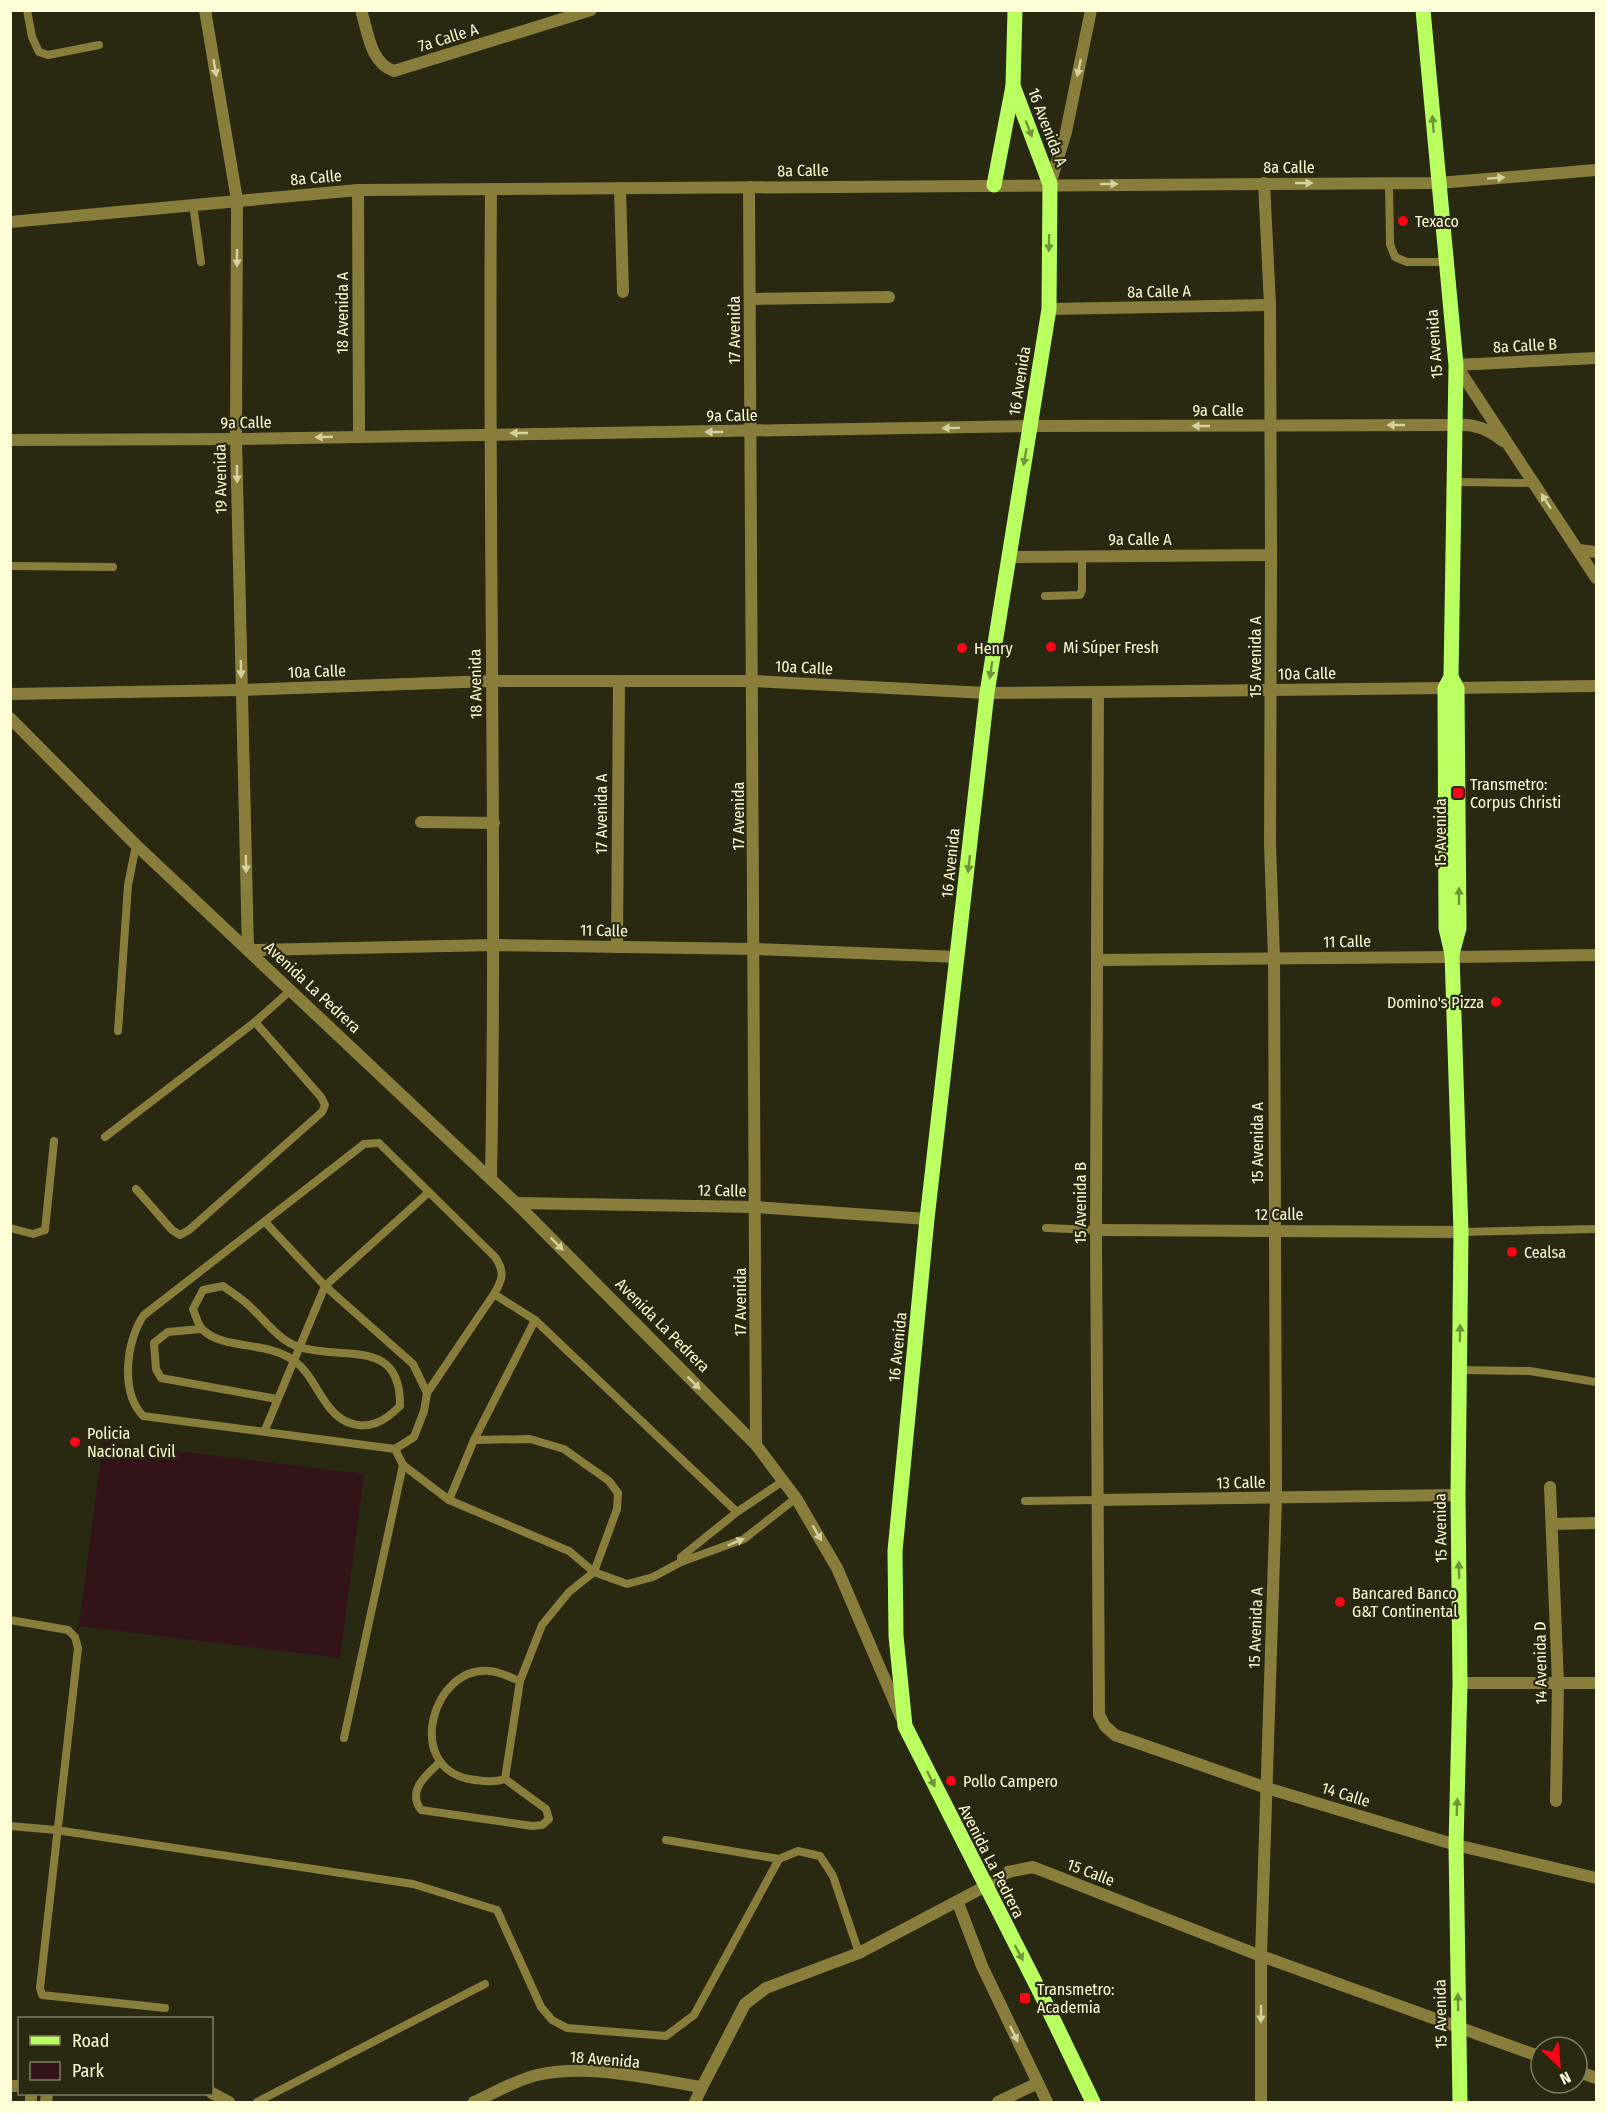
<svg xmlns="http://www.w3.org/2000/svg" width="1607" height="2113" font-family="'Fira Sans Condensed',sans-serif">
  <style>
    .green { fill: #33131a }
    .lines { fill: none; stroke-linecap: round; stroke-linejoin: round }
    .service { stroke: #887d3b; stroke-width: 8 }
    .pedestrian { stroke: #887d3b; stroke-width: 12 }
    .minor { stroke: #887d3b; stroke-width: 12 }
    .tertiary { stroke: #887d3b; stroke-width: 12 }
    .primary { stroke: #b8ff5f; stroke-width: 15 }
    .oneway { fill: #d5d0a1 }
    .oneway2 { fill: #709438 }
    .poi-dot { fill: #ff0418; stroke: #292810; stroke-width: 2 }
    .labels { text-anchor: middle; stroke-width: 4.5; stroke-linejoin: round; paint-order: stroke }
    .street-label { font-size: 16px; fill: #fffcd8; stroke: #292810 }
    .poi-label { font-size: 16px; fill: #fffcd8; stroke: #292810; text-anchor: start }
  </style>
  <rect width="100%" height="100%" fill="#292810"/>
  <polygon class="green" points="103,1442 364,1474 340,1658 79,1626"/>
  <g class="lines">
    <g class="service">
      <polyline points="27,10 32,37 39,52 48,55 99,45"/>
      <polyline points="1389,183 1390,244 1395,257 1407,262 1445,262"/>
      <polyline points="193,204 201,262"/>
      <polyline points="1455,482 1534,483"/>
      <polyline points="10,566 113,567"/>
      <polyline points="1045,596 1080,595 1082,590 1082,556"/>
      <polyline points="118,1031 128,885 136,845"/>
      <polyline points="105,1137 255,1022 291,990"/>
      <polyline points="136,1189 172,1230 180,1235 189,1230 322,1112 325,1105 321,1097 255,1022"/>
      <polyline points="265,1222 325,1286 413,1364 427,1393 424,1411 414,1437 395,1449"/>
      <polyline points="10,1228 33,1234 45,1230 54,1141"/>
      <polyline points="1046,1228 1096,1230"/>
      <polyline points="1461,1232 1596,1229"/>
      <path d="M223,1286C231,1292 239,1297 246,1303C263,1317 277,1340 299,1347C344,1361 401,1337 400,1406C385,1421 369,1431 347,1422C322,1411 315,1374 293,1360C267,1341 224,1350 203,1330C198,1326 196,1316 193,1309L203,1290Z"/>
      <path d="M494,1294C503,1279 505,1272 495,1257L379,1143L364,1144L144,1315C126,1340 120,1392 143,1416L395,1449L403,1465L449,1500L569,1551L594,1572L627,1584L653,1577L681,1562L744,1539L796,1498"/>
      <polyline points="201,1329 168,1332 154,1343 156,1369 161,1378 277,1399"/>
      <polyline points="1459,1370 1530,1371 1596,1382"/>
      <polyline points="427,1393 494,1294 535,1320 737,1512"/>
      <polyline points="265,1430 325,1286 429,1192"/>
      <path d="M474,1440L530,1439L564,1449L609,1481L618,1493L617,1509L594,1572L569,1592L542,1625L520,1681L505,1779C493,1783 481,1781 469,1779C404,1766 433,1666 489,1671C499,1671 511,1678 520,1681"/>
      <polyline points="449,1500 474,1440 535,1320"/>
      <polyline points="1025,1501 1098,1500"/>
      <polyline points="681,1562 681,1557 737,1512 783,1481"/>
      <polyline points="10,1620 68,1630 75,1637 78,1648 40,1988 42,1995 165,2008"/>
      <polyline points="344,1738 403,1465"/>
      <path d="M439,1763C425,1776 407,1791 421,1810L532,1826L542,1825L549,1819L546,1809L505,1779"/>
      <polyline points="10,1826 56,1830 413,1884 497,1910 541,2007 552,2020 567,2028 666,2036 694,2015 779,1859 798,1851 820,1856 833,1876 859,1953"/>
      <polyline points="666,1840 779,1859"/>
      <polyline points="257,2102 485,1984"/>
    </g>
    <g class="pedestrian">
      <polyline points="1098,692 1445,688"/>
      <polyline points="1270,844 1271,555"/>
    </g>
    <g class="minor">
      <polyline points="205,10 237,200 236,439 248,950 495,945 755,949 958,957"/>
      <path d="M361,10C368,32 370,63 394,71L591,10"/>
      <polyline points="749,187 756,1445"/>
      <polyline points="620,188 623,292"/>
      <path d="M491,189C488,519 497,849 491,1179"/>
      <polyline points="358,190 359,436"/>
      <polyline points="751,299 889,297"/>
      <polyline points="1049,309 1270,305"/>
      <polyline points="1456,365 1596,358"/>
      <polyline points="10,440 236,439 1030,426 1454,425"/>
      <polyline points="1578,550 1596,552"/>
      <polyline points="1008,557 1271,555 1270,305 1264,183"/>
      <polyline points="1448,688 1596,686"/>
      <polyline points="10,694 241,690 491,681 754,681 987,693 1098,692 1096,1230 1099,1715 1105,1726 1115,1735 1267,1788 1456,1845 1596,1878"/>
      <polyline points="421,822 494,823"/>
      <polyline points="617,947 619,681"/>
      <polyline points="1098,960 1452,957"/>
      <polyline points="516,1203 756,1207 927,1219"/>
      <polyline points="1096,1230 1461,1232"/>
      <polyline points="1550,1487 1558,1683 1556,1801"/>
      <polyline points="1098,1500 1458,1495"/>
      <polyline points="1552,1524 1595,1523"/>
      <polyline points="1460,1683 1596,1683"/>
      <polyline points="984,1887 1008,1872 1033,1867 1261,1956 1541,2057"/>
      <polyline points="958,1903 982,1966 1047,2102"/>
      <polyline points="1577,2071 1596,2078"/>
      <polyline points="31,2102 31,2094"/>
      <polyline points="46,2102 47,2094"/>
      <polyline points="695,2102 702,2087"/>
      <polyline points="998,2102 1038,2083"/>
      <polyline points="1261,2102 1261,1956 1276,1498 1274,958 1270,844"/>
    </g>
    <g class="tertiary">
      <polyline points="1050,184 1066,132 1091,10"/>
      <polyline points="10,222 358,190 1438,183 1596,170"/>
      <polyline points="1456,365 1596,578"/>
      <path d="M1454,425C1474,423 1488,429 1503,441"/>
      <polyline points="10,718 136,845 516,1203 756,1445 796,1498 837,1568 901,1717"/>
      <polyline points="1452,957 1596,955"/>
      <polyline points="10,2086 20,2086"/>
      <polyline points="212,2093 229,2102"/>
      <path d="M474,2102C494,2093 516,2080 537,2075C590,2063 649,2079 702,2087L745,2004L766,1988L859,1953L984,1887"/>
    </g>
    <g class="primary">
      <polyline points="1015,10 1013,86 1050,184 1049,309 987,693 927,1219 895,1551 896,1636 905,1726 1040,1992 1093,2102"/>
      <polyline points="1423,10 1456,365 1451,677 1445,688 1446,928 1452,954 1461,1232 1458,1495 1460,1683 1456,1845 1460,2102"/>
      <polyline points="994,185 1013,86"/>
      <polyline points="1451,677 1457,688 1459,928 1452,954"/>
    </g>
  </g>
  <defs><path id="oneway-solid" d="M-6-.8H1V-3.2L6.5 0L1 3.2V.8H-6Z" transform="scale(1.5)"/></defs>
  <g class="oneway">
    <use href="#oneway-solid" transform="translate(215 68) rotate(80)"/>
    <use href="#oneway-solid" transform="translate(1079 68) rotate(102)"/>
    <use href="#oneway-solid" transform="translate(1496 178) rotate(-4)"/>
    <use href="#oneway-solid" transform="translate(1304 183)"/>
    <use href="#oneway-solid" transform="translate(1109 184)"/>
    <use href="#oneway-solid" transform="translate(237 258) rotate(90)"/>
    <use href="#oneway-solid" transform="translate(1396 425) rotate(180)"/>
    <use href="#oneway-solid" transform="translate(1201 426) rotate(180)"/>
    <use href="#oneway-solid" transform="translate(951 428) rotate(179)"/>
    <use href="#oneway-solid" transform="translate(714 432) rotate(180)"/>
    <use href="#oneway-solid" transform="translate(519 433) rotate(180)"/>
    <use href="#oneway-solid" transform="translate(324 437) rotate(178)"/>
    <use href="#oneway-solid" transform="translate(237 474) rotate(89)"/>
    <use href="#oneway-solid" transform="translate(1546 501) rotate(-123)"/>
    <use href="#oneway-solid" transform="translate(241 669) rotate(89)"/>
    <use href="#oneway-solid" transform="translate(246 864) rotate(89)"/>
    <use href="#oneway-solid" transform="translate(557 1244) rotate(45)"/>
    <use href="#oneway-solid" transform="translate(694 1383) rotate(45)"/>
    <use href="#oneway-solid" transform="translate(817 1533) rotate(60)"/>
    <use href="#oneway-solid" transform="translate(736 1542) rotate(-23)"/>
    <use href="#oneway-solid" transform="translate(1261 2014) rotate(90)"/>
    <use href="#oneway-solid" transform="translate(1014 2034) rotate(64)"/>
  </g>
  <g class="oneway2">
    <use href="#oneway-solid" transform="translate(1433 124) rotate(-95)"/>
    <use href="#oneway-solid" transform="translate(1029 129) rotate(69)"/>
    <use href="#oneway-solid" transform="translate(1049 243) rotate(91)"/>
    <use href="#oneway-solid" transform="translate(1025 457) rotate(100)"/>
    <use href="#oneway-solid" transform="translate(991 670) rotate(98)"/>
    <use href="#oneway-solid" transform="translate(969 864) rotate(96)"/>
    <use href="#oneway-solid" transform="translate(1459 896) rotate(-90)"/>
    <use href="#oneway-solid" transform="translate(1460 1333) rotate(-89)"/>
    <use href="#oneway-solid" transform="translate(1459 1570) rotate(-91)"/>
    <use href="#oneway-solid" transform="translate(931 1779) rotate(64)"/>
    <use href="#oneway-solid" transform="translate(1457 1807) rotate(-88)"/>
    <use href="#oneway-solid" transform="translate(1019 1953) rotate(62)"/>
    <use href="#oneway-solid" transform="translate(1458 2002) rotate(-91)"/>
  </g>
  <g class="poi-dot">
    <circle cx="1403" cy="221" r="6"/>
    <circle cx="1051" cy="647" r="6"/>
    <circle cx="962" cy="648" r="6"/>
    <rect x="1452" y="787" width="12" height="12" rx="3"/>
    <circle cx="1496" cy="1002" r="6"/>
    <circle cx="1512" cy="1252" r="6"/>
    <circle cx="75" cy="1442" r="6"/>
    <circle cx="1340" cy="1602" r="6"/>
    <circle cx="951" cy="1781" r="6"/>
    <rect x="1019" y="1992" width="12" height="12" rx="3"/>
  </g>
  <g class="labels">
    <g class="street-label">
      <text transform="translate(448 37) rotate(-17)" y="6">7a Calle A</text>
      <text transform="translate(1048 127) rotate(69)" y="6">16 Avenida A</text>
      <text x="1289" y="173">8a Calle</text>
      <text transform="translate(803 170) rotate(-1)" y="6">8a Calle</text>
      <text transform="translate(316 177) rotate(-5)" y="6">8a Calle</text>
      <text transform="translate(1159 291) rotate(-1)" y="6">8a Calle A</text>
      <text transform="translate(342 313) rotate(-90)" y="6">18 Avenida A</text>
      <text transform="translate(734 330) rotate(-90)" y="6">17 Avenida</text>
      <text transform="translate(1434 344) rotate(-94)" y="6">15 Avenida</text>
      <text transform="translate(1525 345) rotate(-3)" y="6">8a Calle B</text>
      <text transform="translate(1019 381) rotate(-81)" y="6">16 Avenida</text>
      <text x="1218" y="416">9a Calle</text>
      <text transform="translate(732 415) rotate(-1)" y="6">9a Calle</text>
      <text transform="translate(246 422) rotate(-1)" y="6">9a Calle</text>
      <text transform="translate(220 479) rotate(-91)" y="6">19 Avenida</text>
      <text x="1140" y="545">9a Calle A</text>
      <text transform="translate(1255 657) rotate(-90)" y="6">15 Avenida A</text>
      <text transform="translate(804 667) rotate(3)" y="6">10a Calle</text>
      <text transform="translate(317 671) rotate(-2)" y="6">10a Calle</text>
      <text transform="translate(1307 673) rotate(-1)" y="6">10a Calle</text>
      <text transform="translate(475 684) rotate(-91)" y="6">18 Avenida</text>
      <text transform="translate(601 814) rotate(-90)" y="6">17 Avenida A</text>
      <text transform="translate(738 816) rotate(-90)" y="6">17 Avenida</text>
      <text transform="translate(1440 833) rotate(-90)" y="6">15 Avenida</text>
      <text transform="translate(950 863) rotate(-84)" y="6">16 Avenida</text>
      <text transform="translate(604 930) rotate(1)" y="6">11 Calle</text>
      <text transform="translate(1347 941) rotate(-1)" y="6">11 Calle</text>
      <text transform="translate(313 987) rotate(43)" y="6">Avenida La Pedrera</text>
      <text transform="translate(1257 1143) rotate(-90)" y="6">15 Avenida A</text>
      <text transform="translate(722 1190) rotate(1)" y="6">12 Calle</text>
      <text transform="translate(1080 1203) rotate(-90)" y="6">15 Avenida B</text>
      <text x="1279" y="1220">12 Calle</text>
      <text transform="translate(740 1302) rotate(-90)" y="6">17 Avenida</text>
      <text transform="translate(663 1325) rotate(45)" y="6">Avenida La Pedrera</text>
      <text transform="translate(897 1347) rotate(-84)" y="6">16 Avenida</text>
      <text transform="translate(1241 1482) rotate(-1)" y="6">13 Calle</text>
      <text transform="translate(1440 1528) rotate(-91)" y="6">15 Avenida</text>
      <text transform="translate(1255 1628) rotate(-88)" y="6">15 Avenida A</text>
      <text transform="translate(1540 1663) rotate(-91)" y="6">14 Avenida D</text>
      <text transform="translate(1346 1794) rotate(17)" y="6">14 Calle</text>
      <text transform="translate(992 1861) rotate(63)" y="6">Avenida La Pedrera</text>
      <text transform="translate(1091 1872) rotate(21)" y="6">15 Calle</text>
      <text transform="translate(1440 2014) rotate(-91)" y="6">15 Avenida</text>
      <text transform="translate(605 2059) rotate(5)" y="6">18 Avenida</text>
    </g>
    <g class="poi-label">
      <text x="1415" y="227">Texaco</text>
      <text x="1063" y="653">Mi Súper Fresh</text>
      <text x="974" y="654">Henry</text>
      <text x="1470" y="790">Transmetro:<tspan x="1470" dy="18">Corpus Christi</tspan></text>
      <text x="1484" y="1008" text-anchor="end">Domino's Pizza</text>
      <text x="1524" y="1258">Cealsa</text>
      <text x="87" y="1439">Policia<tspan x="87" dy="18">Nacional Civil</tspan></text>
      <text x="1352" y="1599">Bancared Banco<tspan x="1352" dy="18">G&amp;T Continental</tspan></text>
      <text x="963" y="1787">Pollo Campero</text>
      <text x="1037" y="1995">Transmetro:<tspan x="1037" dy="18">Academia</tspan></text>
    </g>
  </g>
  <rect width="1607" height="2113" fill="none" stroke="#fffcd8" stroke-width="24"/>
  <rect x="18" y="2017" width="195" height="78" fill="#292810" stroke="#7f7d60" stroke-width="1.5"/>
  <rect x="30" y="2036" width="30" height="9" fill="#b8ff5f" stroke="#7f7d60" stroke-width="1.5"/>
  <text x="72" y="2047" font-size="18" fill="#fffcd8">Road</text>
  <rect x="30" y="2062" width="30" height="18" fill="#33131a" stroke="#7f7d60" stroke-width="1.5"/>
  <text x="72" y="2077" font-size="18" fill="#fffcd8">Park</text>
  <g transform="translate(1559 2065) rotate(154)"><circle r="28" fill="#292810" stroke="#7f7d60" stroke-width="1.5"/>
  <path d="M0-4.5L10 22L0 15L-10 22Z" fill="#ff0418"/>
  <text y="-9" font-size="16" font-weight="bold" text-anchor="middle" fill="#fffcd8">N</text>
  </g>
</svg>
